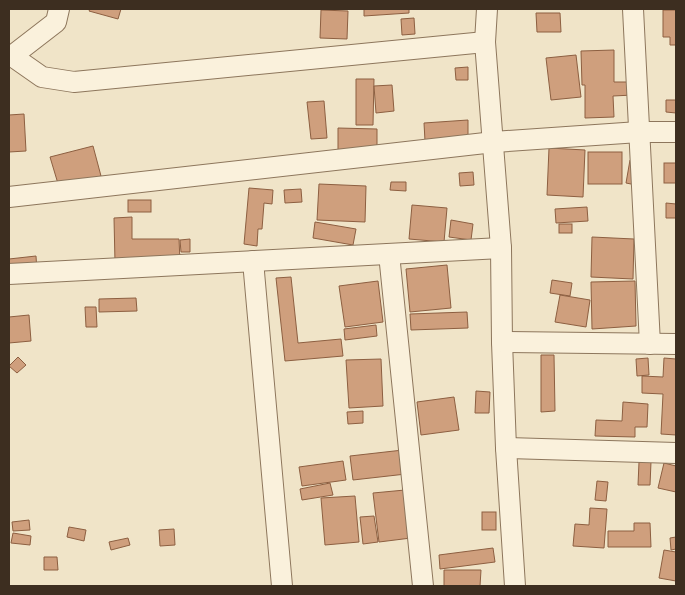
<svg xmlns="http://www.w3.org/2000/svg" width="685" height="595" font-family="Spectral,serif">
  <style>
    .building { fill: #cf9f7d; stroke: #8d5f41 }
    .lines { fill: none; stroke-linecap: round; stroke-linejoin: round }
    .minor-casing { stroke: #8d765c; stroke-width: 22 }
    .minor { stroke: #faf1dc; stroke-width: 20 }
  </style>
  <rect width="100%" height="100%" fill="#f0e4c8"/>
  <g class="building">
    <polygon points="90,9 121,9 118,19 89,11"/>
    <polygon points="364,9 409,9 409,13 364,16"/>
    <polygon points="321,10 348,11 347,39 320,38"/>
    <polygon points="663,10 676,10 676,45 670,45 670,37 663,37"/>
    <polygon points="536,13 560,13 561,32 537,32"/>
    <polygon points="414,18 415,34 402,35 401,19"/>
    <polygon points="614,50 614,82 633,82 633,95 613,96 614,117 585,118 585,85 582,85 581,51"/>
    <polygon points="576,55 581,97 551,100 546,58"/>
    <polygon points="468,67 468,80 456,80 455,68"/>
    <polygon points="356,79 374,79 373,125 356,125"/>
    <polygon points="392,85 394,111 376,113 374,86"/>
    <polygon points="666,100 676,100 676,113 666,112"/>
    <polygon points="324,101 327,138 311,139 307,102"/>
    <polygon points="24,114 26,151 9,152 9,115"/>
    <polygon points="468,120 468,139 425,141 424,123"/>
    <polygon points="338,128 377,129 377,154 338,151"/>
    <polygon points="93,146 101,176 59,187 50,157"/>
    <polygon points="549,148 585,150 583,197 547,195"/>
    <rect x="588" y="152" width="34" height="32"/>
    <polygon points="630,160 640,161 636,185 626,183"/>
    <rect x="664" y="163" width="12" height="20"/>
    <polygon points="473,172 474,185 460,186 459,173"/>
    <polygon points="391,182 406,182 406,191 390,190"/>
    <polygon points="319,184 366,186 365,222 317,220"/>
    <polygon points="249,188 273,190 272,204 264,203 262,229 258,229 257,246 244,244"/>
    <polygon points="301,189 302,202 285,203 284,190"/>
    <rect x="128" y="200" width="23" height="12"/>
    <polygon points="666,203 676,204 676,218 666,218"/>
    <polygon points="412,205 447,208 444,242 409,239"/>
    <polygon points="587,207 588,221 556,223 555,209"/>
    <polygon points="132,217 132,239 179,239 180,261 115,262 114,218"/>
    <polygon points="451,220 473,224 471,240 449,237"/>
    <polygon points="315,222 356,229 353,245 313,238"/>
    <rect x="559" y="224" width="13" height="9"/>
    <polygon points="592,237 634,239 633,279 591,277"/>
    <polygon points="190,239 190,252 181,252 180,240"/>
    <polygon points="36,256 37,272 9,274 9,259"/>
    <polygon points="447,265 451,308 410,312 406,269"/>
    <polygon points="291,277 298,343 341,339 343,356 285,361 276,278"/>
    <polygon points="552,280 572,283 570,296 550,293"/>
    <polygon points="378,281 383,322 345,327 339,286"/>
    <polygon points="635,281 636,326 592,329 591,282"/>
    <polygon points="560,295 590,300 586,327 555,322"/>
    <polygon points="136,298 137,311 99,312 99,299"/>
    <polygon points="85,307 96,307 97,327 86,327"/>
    <polygon points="467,312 468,328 411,330 410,314"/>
    <polygon points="29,315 31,341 9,343 9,317"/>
    <polygon points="376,325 377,336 345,340 344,329"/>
    <polygon points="541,355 554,355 555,411 541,412"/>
    <polygon points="18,357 26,365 17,373 9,366"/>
    <polygon points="648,358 649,375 637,376 636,359"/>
    <polygon points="664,358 676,359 676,435 661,434 663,394 642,393 642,376 663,377"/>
    <polygon points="381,359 383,406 349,408 346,360"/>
    <polygon points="476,391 490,392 489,413 475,413"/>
    <polygon points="454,397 459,430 421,435 417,402"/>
    <polygon points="623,402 648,404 647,427 635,427 635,437 595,436 596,420 622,421"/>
    <polygon points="363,411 363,423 348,424 347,412"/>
    <polygon points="403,450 406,474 353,480 350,456"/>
    <polygon points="343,461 346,480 302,486 299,467"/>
    <polygon points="639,462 651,462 650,485 638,485"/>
    <polygon points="664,463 676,466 676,492 658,488"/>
    <polygon points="597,481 608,482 606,501 595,500"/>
    <polygon points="330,483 333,495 302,500 300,489"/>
    <polygon points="405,490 411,538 379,542 373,493"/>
    <polygon points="355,496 359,542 325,545 321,498"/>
    <polygon points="590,508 607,509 604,548 573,546 575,524 589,525"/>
    <rect x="482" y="512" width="14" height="18"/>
    <polygon points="374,516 378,542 363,544 360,517"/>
    <polygon points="29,520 30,530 13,531 12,522"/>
    <polygon points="634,523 650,523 651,547 608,547 608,531 634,531"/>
    <polygon points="69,527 86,530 84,541 67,537"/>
    <polygon points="174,529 175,545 160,546 159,530"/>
    <polygon points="13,533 31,536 30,545 11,543"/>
    <polygon points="676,537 676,549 671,550 670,538"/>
    <polygon points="128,538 130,545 111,550 109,542"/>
    <polygon points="493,548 495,562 440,569 439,555"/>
    <polygon points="664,550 676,552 676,581 659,578"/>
    <polygon points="44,557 57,557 58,570 44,570"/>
    <polygon points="444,570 481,570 480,586 444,586"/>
  </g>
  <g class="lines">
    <defs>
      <g id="minor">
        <polyline points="487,9 485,42 501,248 502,342 506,448 515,586"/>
        <polyline points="633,9 650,344"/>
        <polyline points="9,55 12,56 56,22 59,9"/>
        <polyline points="12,56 42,77 74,82 485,42"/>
        <polyline points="9,197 494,142 639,132 676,132"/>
        <polyline points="389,254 423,586"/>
        <polyline points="253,261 282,586"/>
        <polyline points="9,274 501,248"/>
        <polyline points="502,342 676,344"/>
        <polyline points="506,448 676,453"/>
      </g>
    </defs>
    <use href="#minor" class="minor-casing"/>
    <use href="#minor" class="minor"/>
  </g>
  <rect width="685" height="595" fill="none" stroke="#3d2e20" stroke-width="20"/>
</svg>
